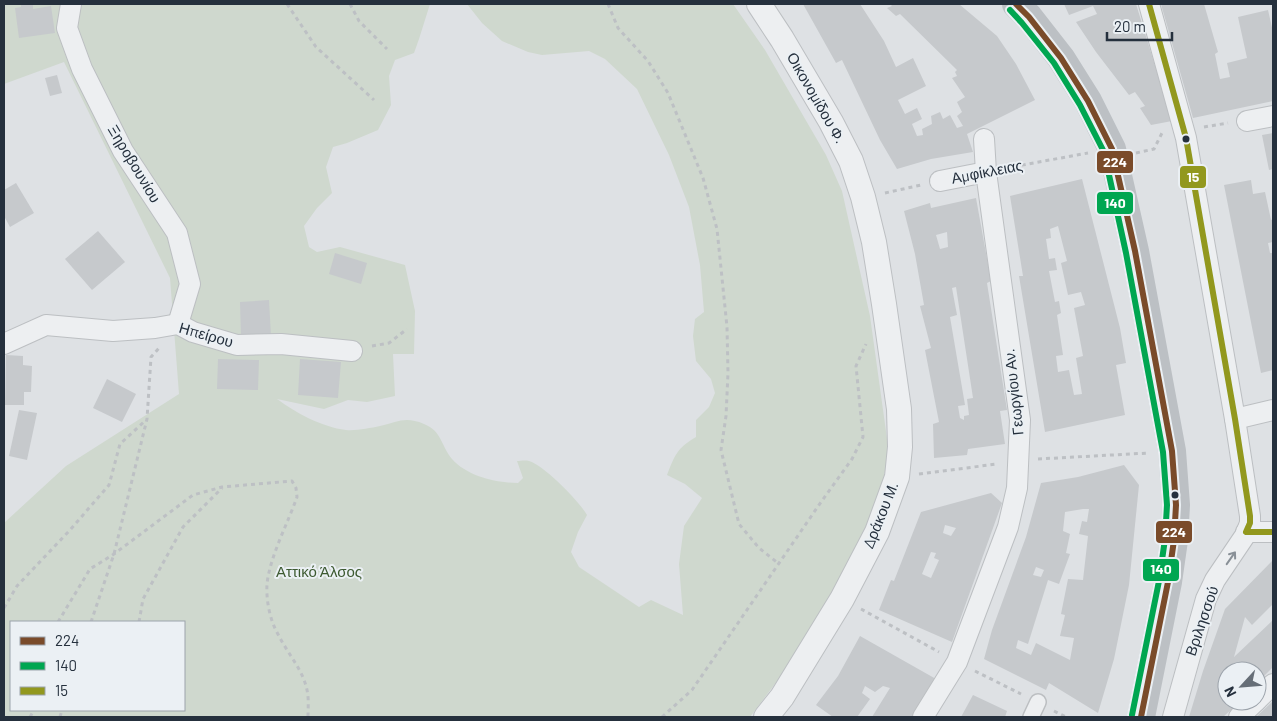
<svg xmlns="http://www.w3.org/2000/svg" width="1277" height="721" font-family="Barlow,sans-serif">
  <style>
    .green { fill: #cfd8ce; fill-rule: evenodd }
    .building { fill: #c6c9cc; fill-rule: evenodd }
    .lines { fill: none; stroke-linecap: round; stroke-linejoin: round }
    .pedestrian-casing { stroke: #bcbfc2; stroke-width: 18 }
    .minor-casing { stroke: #bcbfc2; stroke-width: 22 }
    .tertiary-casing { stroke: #bcbfc2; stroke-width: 26 }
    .path { stroke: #bdc0c4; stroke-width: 3; stroke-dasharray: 4 4; stroke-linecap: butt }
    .pedestrian { stroke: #edeff1; stroke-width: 15 }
    .minor { stroke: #edeff1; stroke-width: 20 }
    .tertiary { stroke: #edeff1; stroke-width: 24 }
    .secondary { stroke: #bcc0c4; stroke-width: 28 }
    .bus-1-casing { stroke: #ebf0f4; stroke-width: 10 }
    .bus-2-casing { stroke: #ebf0f4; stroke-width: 10 }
    .bus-3-casing { stroke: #ebf0f4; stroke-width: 10 }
    .bus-1 { stroke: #7a4b2a; stroke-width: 6 }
    .bus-2 { stroke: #00a651; stroke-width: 6 }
    .bus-3 { stroke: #92981e; stroke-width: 6 }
    .oneway { stroke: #899097 }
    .bus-dot { fill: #25303d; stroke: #ebf0f4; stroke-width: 2 }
    .labels { text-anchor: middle; stroke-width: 4; stroke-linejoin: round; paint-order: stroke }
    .street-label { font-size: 15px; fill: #25303d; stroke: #ebf0f4 }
    .park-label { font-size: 15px; fill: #3d5a31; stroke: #ebf0f4 }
    .line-badge { stroke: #ebf0f4; stroke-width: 2 }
    .badge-label { font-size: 14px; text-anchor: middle; font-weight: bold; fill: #fff }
  </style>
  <rect width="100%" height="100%" fill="#dee1e4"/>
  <path class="green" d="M4,4H430L419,39L414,53L395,60L389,76L391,105L378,130L347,143L333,147L326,167L332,193L317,208L304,226L309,247L317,252L340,247L405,265L415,311L414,354H393L395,396L367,402L348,400L324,409L277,399C296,413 322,427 346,430C356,431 370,428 380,426C398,422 405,416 424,424C442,431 441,446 452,459C467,476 496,483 518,483L523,478L517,461C520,461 525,460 529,461C545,466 579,501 587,515L578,532L571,552L579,567L639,607L651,600L683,615L679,564L684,526L702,498L685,484L667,475C675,455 677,448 696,437V420L709,407L715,393L711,379L696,361L693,336L695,319L704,312L700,265L689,207L669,155L637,89L605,59L589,51L542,55L528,52L502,41L482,23L467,4H733L765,50L826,155L842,191L870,316L889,453L880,493L840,586L799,652L750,717H4V523L66,466L179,394L170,278L64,62L4,84ZM11,622H184V710H11Z"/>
  <g class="building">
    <polygon points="21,4 33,4 33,9 51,6 55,33 19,38 15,8 21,7"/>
    <polygon points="803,4 860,4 884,41 896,67 913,58 926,86 898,100 905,114 917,108 922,119 912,124 917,136 923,135 922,129 932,124 931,116 940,112 943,119 950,115 957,128 963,126 957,116 962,112 957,102 965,97 952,78 957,76 955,72 957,70 900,14 896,16 887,8 892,6 890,4 959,4 997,36 1016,64 1035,100 967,134 973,152 931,159 897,169 880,140 842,60 836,63"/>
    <polygon points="1064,4 1117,4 1118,5 1136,4 1172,121 1151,125 1140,108 1145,106 1135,92 1129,95 1096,52 1076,22 1097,14 1093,6 1069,15"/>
    <polygon points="1161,4 1204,4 1218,52 1215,54 1220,79 1230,77 1227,63 1247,58 1238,17 1268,10 1273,32 1273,101 1193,118"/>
    <polygon points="57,75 62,93 50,96 45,78"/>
    <polygon points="1273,133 1273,169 1269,170 1262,135"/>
    <path d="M1082,179L1120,328L1126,363L1116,365L1125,415L1045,432L1019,276H1023L1010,196ZM1058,226L1067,261L1061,263L1068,295L1081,292L1085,305L1074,308L1083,356L1076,358L1082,394L1074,395L1069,370L1058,372L1056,356L1063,355L1057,315L1061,313L1059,301L1055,302L1049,271L1057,270L1055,258L1049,259L1046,239L1051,238L1050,229Z"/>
    <polygon points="1251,180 1253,194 1265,192 1271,220 1273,219 1273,242 1268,243 1270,253 1273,253 1273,370 1261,373 1224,185"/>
    <polygon points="16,183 34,213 10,227 4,216 4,190"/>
    <path d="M976,198L991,281L987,283L1007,410L1000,411L1005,444L968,449L967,455L934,458L933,424L939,422L925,350L931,348L920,306L924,305L915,254L904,211L930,203L931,208ZM947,232L948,247L940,249L936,235ZM956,287L973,398L967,399L969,415L964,416V420L960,418L958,406L965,405L950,317L957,315L952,288Z"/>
    <polygon points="98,231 125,262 92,290 65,259"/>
    <polygon points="335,253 367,263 361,284 329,274"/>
    <polygon points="269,300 271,336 241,337 240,302"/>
    <polygon points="6,355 23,356 23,365 32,366 31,392 24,392 24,405 5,405"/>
    <polygon points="218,359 259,360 258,390 217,389"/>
    <polygon points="300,359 341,362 338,398 298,395"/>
    <polygon points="107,379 136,394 122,422 93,408"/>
    <polygon points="19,410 37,413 27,460 9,456"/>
    <path d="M1124,465L1139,485L1129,585L1114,659L1098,713L1049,683L1046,690L984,659L992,630L1026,537L1041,483L1078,477ZM1083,509H1089L1087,522L1082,521L1079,534L1088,536L1083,580L1068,579L1061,614L1065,615L1060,636L1074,638L1070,660L1036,643L1031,655L1016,648L1018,640L1028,644L1048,580L1059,584L1070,554L1066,553L1070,534L1063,531L1065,512ZM1036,567L1044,570L1041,577L1033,575Z"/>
    <path d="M991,493L1002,503L952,642L879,610L891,580L894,581L921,512ZM945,525L956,528L951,536L943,533ZM931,552L936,553L934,558L939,560L931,578L922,574Z"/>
    <polygon points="1273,560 1273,604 1252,625 1245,617 1234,657 1273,620 1273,667 1257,683 1257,671 1247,671 1243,667 1241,671 1227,671 1227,701 1241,701 1223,717 1189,717 1203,671 1225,609"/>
    <polygon points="860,636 936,679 915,717 872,717 890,688 883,686 875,692 865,686 862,693 870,699 857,717 833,717 816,705 838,676"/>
    <polygon points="973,695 1007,711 1005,717 961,717"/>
    <polygon points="1273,701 1273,717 1256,717"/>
  </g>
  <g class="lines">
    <defs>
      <polyline id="pedestrian" points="1031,717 1038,702"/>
      <g id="minor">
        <polyline points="71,4 67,28 82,69 123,151 177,233 190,284 178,324"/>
        <polyline points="1149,4 1186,138 1235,419 1250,516 1250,523 1246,534 1215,580 1206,599 1173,717"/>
        <polyline points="1247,121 1273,116"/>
        <polyline points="940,181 986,172"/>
        <polyline points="4,344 46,325 113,331 155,328 178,324 193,332 237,345 281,344 352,351"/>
        <polyline points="1235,419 1273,410"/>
        <polyline points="1246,532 1273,532"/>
        <polyline points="1257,700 1273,684"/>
        <polyline points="923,717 957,662 1008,527 1017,488 1020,420 986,172 984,139"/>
        <polyline points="1239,717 1256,701"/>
      </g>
      <polyline id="tertiary" points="759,4 782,39 831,122 851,161 863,197 874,242 884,304 899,409 900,447 897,477 877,532 842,599 782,697 766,717"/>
    </defs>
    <use href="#pedestrian" class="pedestrian-casing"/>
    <use href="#minor" class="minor-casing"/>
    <use href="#tertiary" class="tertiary-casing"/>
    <g class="path">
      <polyline points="287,4 316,47 374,100"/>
      <polyline points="350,4 359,21 387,49"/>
      <polyline points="608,4 618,28 648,61 668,93 703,178 717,229 727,327 728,373 726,416 721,450 739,524 759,548 779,564"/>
      <polyline points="1204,127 1228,123"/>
      <polyline points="1136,153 1154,149 1162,133"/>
      <polyline points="1006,168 1088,153"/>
      <polyline points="885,193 921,185"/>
      <polyline points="372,346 389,343 407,329"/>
      <polyline points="1038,459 1149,453"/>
      <polyline points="919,474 997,464"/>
      <polyline points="4,608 17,586 70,530 109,485 120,444 146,420"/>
      <polyline points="861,609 939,652"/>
      <path d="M58,622L90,569L114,554L193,495L222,487L292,481L296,488L297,497C288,523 270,556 267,584C266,601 270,621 279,636C288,654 303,670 307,690C309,699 308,709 308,717"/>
      <polyline points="91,622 114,554 147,419 151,357 159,348"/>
      <polyline points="139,622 143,599 183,527 222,488"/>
      <polyline points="975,671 1021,694"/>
      <polyline points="1054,711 1066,717"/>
      <polyline points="30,717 34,710"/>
      <polyline points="60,717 62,710"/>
      <polyline points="662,717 692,690 821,502 852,459 863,437 856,366 866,344"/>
    </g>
    <use href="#pedestrian" class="pedestrian"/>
    <use href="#minor" class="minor"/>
    <use href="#tertiary" class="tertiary"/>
    <polyline class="secondary" points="1016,4 1029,17 1061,58 1088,101 1112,149 1135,251 1172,451 1176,505 1174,540 1168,582 1141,717"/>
    <defs>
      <polyline id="bus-1" points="1016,4 1029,17 1061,58 1088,101 1112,149 1135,251 1172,451 1176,505 1174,540 1168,582 1141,717"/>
      <polyline id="bus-2" points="1010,10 1022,23 1054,63 1080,105 1104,152 1126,253 1163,452 1167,505 1165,539 1159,581 1132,715"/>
      <polyline id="bus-3" points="1149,4 1186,138 1235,419 1250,516 1250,523 1246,532 1273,532"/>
    </defs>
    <use href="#bus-1" class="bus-1-casing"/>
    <use href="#bus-2" class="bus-2-casing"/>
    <use href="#bus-3" class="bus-3-casing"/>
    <use href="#bus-1" class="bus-1"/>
    <use href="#bus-2" class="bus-2"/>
    <use href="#bus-3" class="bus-3"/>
  </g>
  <defs><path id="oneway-shaft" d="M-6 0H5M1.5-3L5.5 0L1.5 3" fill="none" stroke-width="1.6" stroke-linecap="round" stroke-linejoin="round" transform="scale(1.25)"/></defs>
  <use class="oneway" href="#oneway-shaft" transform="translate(1231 558) rotate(-55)"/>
  <g class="bus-dot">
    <circle cx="1186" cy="139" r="4.5"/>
    <circle cx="1175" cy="495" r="4.5"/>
  </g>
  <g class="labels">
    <g class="street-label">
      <text transform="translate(816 98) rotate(60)" y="5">Οικονομίδου Φ.</text>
      <text transform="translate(134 164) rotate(59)" y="5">Ξηροβουνίου</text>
      <text transform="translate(987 172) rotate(-11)" y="5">Αμφίκλειας</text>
      <text transform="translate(206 335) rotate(16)" y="5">Ηπείρου</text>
      <text transform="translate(1014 392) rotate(-96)" y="5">Γεωργίου Αν.</text>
      <text transform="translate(881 515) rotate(-68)" y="5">Δράκου Μ.</text>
      <text transform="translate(1202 621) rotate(-71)" y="5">Βριλησσού</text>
    </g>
    <g class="park-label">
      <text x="319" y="577">Αττικό Άλσος</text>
    </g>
  </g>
  <g class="line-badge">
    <rect x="1096" y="150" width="38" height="24" rx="5" fill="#7a4b2a"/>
    <rect x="1179" y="165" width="28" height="24" rx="5" fill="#92981e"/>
    <rect x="1096" y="191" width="38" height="24" rx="5" fill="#00a651"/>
    <rect x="1155" y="520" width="38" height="24" rx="5" fill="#7a4b2a"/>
    <rect x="1142" y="558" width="38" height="24" rx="5" fill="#00a651"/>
  </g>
  <g class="badge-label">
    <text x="1115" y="167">224</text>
    <text x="1193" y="182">15</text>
    <text x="1115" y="208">140</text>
    <text x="1174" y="537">224</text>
    <text x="1161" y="574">140</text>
  </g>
  <rect width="1277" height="721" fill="none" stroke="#25303d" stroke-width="10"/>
  <rect x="10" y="621" width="175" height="90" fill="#ebf0f4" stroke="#9ca3ab"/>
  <rect x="20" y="637" width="25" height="8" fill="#7a4b2a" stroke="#9ca3ab"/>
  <text x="55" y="646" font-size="15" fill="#25303d">224</text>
  <rect x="20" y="662" width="25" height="8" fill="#00a651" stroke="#9ca3ab"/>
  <text x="55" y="671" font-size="15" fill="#25303d">140</text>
  <rect x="20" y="687" width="25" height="8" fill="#92981e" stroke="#9ca3ab"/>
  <text x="55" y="696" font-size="15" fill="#25303d">15</text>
  <g transform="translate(1242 686) rotate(244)"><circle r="24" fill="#ebf0f4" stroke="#9ca3ab"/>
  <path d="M0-4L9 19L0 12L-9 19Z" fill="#666e77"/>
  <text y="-8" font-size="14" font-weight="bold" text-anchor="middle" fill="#25303d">N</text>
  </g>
  <path d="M1107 32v8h65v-8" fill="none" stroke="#25303d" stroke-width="2.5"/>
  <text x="1114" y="32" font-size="15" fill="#25303d" stroke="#ebf0f4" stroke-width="4" paint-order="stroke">20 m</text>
</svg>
